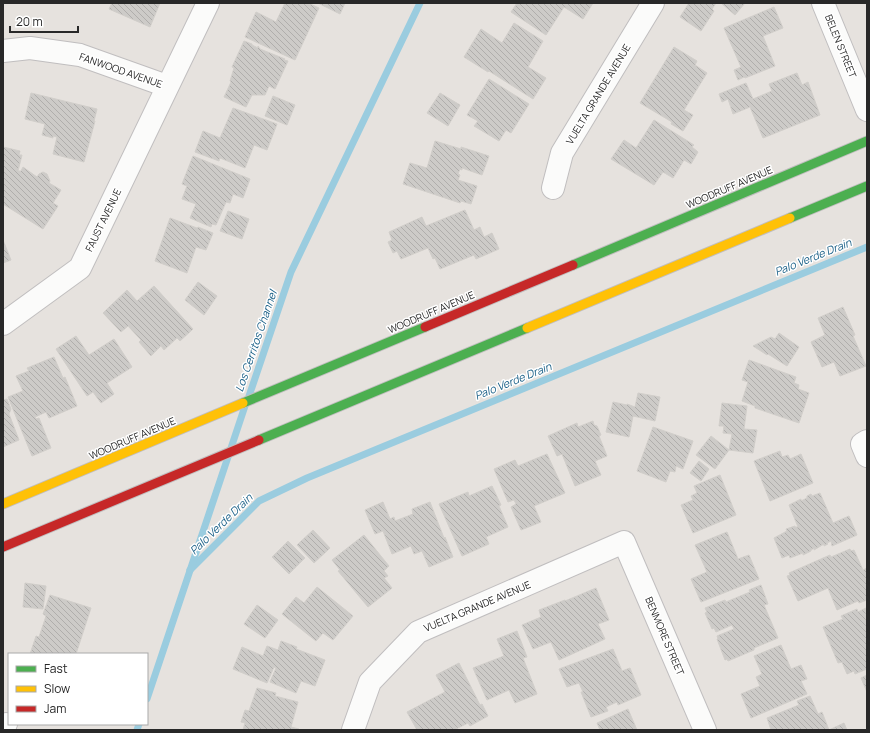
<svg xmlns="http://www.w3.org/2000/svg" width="870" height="733" font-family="Manrope,sans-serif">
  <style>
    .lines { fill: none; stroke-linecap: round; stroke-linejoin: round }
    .stream { stroke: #9accdf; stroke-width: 7 }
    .building { fill: url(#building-back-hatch); stroke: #d1ceca }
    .street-casing { stroke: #c0bebf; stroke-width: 24 }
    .fast-casing { stroke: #c0bebf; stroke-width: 11 }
    .slow-casing { stroke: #c0bebf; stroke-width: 11 }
    .jam-casing { stroke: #c0bebf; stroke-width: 11 }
    .street { stroke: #fbfbfa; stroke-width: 22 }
    .fast { stroke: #4caf50; stroke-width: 9 }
    .slow { stroke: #ffc107; stroke-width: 9 }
    .jam { stroke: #c62828; stroke-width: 9 }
    .labels { text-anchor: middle; stroke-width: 3; stroke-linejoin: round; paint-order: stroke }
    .street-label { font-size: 10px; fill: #282828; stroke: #fff }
    .water-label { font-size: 11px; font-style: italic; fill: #1c6188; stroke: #fff }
  </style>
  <defs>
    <pattern id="building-back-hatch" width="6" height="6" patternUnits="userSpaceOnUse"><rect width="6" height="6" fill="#cdcbc8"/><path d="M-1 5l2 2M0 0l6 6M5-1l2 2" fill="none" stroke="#b0aeac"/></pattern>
  </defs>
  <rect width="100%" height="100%" fill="#e6e2de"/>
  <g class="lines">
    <g class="stream">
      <polyline points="249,396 291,272 420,3"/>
      <polyline points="231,448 245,406"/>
      <polyline points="190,570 259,501 307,478 867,247"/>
      <polyline points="147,699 228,457"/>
      <polyline points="137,730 139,724"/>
    </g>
  </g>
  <g class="building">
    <polygon points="112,3 160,3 150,27 109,9"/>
    <polygon points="285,3 308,3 319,8 295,60 245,37 256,12 276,22"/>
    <polygon points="318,3 345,3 340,14"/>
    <polygon points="517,3 593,3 583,19 564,7 546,35 511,12"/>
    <polygon points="689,3 716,3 712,9 714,11 701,31 680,17"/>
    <polygon points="721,3 745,3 735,15"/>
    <polygon points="774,7 783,28 763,36 775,66 745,78 744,77 738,80 734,70 741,67 724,28"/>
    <polygon points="514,23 543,41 528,67 546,78 533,99 489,71 488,72 464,57 481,29 502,43"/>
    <polygon points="244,41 252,44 252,45 258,48 258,46 260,49 285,59 284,60 288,61 275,89 269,86 265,95 252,95 246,107 224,97 231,82 230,81 234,68 232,67"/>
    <polygon points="674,47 697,61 695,65 707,73 684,110 693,115 683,131 671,124 672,122 640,103"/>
    <polygon points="797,73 802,85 808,82 820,115 763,138 750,107 733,114 728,99 722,102 719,94 746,83 753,99 772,91 769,84"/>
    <polygon points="489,79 529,104 511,133 506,130 499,141 474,126 478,121 467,115"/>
    <polygon points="31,93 97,109 94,121 95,121 84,162 53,154 57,137 53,136 53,138 42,135 45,124 25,119"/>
    <polygon points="440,93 460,105 448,126 427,113"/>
    <polygon points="273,96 295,105 287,125 265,116"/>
    <polygon points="233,108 277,124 267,150 254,145 245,168 220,158 219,161 195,152 203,131 220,138"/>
    <polygon points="654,120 694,145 692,147 698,152 691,164 684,160 673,178 663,172 654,185 611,159 624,140 636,148"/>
    <polygon points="435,141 461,149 461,147 489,156 482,175 462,168 462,170 460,169 458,174 460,175 458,180 477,186 471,204 461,201 460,203 403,184 410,163 427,168"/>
    <polygon points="3,147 20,151 19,155 22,155 18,171 21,171 23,167 37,177 39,174 43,172 47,174 50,181 49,183 61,190 53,203 58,206 43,229 3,204"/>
    <polygon points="193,156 250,179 243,198 233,194 230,203 226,202 216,225 212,224 211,227 190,218 196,204 182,199 187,186 182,184"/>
    <polygon points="465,210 474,230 480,227 484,237 492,233 499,249 476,259 474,255 440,269 435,258 433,259 428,248 401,259 397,251 393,253 388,242 392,240 389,232 422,217 426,226"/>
    <polygon points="228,211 249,219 242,239 220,231"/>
    <polygon points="170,218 197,228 198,227 213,233 206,250 196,247 187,273 155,261"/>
    <polygon points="3,240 11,260 3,263"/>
    <polygon points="198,282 217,296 204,315 185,300"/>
    <polygon points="154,286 193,329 180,341 177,338 164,350 161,346 151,356 139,342 141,340 128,326 121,332 103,313 127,290 137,301"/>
    <polygon points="843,307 855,335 853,336 866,366 840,376 834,362 822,367 811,342 825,335 818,318"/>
    <polygon points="779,333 799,347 787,366 768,354 767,355 753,346 771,337 775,339"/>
    <polygon points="76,336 89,355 114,339 132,367 107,383 114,394 101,403 93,392 87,396 56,349"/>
    <polygon points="54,357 63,378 65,377 77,406 49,418 46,412 35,417 36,419 39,418 51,448 32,456 8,397 23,391 16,376 29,371 27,368"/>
    <polygon points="749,360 796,377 794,383 799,385 798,389 809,393 799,423 755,408 755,406 742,401 748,382 742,380"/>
    <polygon points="638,393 660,397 655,421 633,416 629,437 606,432 613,402 627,405 627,404 635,407"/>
    <polygon points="7,399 11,409 9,414 19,440 3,447 3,400"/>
    <polygon points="722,403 747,406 744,429 757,430 753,453 729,450 732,434 723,433 724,426 719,426"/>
    <polygon points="593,421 594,425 597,426 601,435 599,436 607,456 595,461 601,475 575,486 562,454 557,456 548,436 577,423 578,427"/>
    <polygon points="653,427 693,441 683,469 676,466 675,472 670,471 666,482 637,471"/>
    <polygon points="711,436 729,450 715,469 696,455"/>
    <polygon points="780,451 782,457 788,455 790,459 801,454 813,483 770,501 754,461"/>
    <polygon points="547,454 565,493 534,506 541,522 521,530 511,507 516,504 514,500 508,502 494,469 515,460 518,466"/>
    <polygon points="699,461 709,469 701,481 690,473"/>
    <polygon points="720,475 736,515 693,533 681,505 693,500 691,496 697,493 694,486"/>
    <polygon points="492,486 501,505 499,506 508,527 486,537 489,544 462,556 439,504 468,492 469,496"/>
    <polygon points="820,493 833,523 849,516 857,535 832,546 831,541 827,543 828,544 824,546 824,544 814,550 814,548 811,550 811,551 803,555 803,553 790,558 789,555 782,558 774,538 787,531 786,529 795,526 795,527 798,527 789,505 801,499 801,501 807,498 807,496 811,494 812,496"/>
    <polygon points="383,502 390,519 394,517 395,521 413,514 412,509 430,502 444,538 445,537 453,557 429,567 422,551 414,554 411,546 392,554 383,531 375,534 365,510"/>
    <polygon points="313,530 330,548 314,563 297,545"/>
    <polygon points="727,532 738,559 749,555 759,579 701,602 691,579 707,572 695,545"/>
    <polygon points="364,535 389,566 384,571 388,576 384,578 392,588 368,607 338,571 340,570 332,560"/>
    <polygon points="288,541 305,558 289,574 272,557"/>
    <polygon points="850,549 851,551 854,550 863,570 867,568 867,600 859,603 858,601 837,610 828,588 798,601 787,576 790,575 789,573 830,555 831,557"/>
    <polygon points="25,583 46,586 43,609 23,607"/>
    <polygon points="761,585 768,604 764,605 778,638 754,648 754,650 728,661 727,659 725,660 717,639 718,639 717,636 734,629 732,625 716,632 714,628 712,629 705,613 707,612 705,608 725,600 726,602 750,592 749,590"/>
    <polygon points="317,587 353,616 333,640 323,633 316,641 282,614 296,597 304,603"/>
    <polygon points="596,588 609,620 598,624 605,639 559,660 551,642 533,649 522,625 541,617 539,610 565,600 565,601"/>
    <polygon points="50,595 91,608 76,654 30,654 36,636 39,637 46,616 43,614"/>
    <polygon points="257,605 278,620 265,638 244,624"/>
    <polygon points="866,608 867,669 855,674 854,671 847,674 842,662 838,663 823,627 843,619 841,616 857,609 858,612"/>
    <polygon points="517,631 527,657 523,658 537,694 515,703 509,690 487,700 473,668 504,656 497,639"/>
    <polygon points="281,641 297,647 296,649 325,660 315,686 301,681 296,693 270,682 276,668 274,667 267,683 233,669 242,647 263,656 267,646 278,650"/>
    <polygon points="781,645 791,669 801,665 807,679 801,681 807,694 751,718 741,694 760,686 756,677 762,674 754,656"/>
    <polygon points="613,649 622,671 630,668 641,695 618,705 617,702 606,707 608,711 591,717 581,692 583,692 579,683 567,687 559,669"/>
    <polygon points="459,663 480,705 482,704 488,716 470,726 468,723 454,730 417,730 407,712 445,692 436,675"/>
    <polygon points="867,675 867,692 861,678"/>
    <polygon points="257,688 276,693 275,696 298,702 291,727 299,729 298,730 243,730 245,723 241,722 245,710 249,711"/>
    <polygon points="810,696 818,714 822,712 829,730 844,723 847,730 771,730 767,718 799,705 797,701"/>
    <polygon points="628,709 637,730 600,730 597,723"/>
  </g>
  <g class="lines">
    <defs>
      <g id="street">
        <polyline points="823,3 867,110"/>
        <polyline points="3,51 30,48 80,55 167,86"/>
        <polyline points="553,188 562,153 653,3"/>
        <polyline points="3,324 80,268 208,3"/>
        <polyline points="867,441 862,444 867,456"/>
        <polyline points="3,726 6,724"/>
        <polyline points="353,730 370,682 418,632 624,542 705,730"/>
      </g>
      <g id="fast">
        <polyline points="790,218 867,186"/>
        <polyline points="573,265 867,141"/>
        <polyline points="243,403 425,327"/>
        <polyline points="259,440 527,328"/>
      </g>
      <g id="slow">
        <polyline points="527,328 790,218"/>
        <polyline points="3,504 243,403"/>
      </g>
      <g id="jam">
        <polyline points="425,327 573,265"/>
        <polyline points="3,547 259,440"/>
      </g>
    </defs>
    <use href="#street" class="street-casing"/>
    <use href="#fast" class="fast-casing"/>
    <use href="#slow" class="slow-casing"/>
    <use href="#jam" class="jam-casing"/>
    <use href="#street" class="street"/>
    <use href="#fast" class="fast"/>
    <use href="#slow" class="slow"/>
    <use href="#jam" class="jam"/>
  </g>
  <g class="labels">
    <g class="street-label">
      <text transform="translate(841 46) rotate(68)" y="4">BELEN STREET</text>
      <text transform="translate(121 70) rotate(19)" y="4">FANWOOD AVENUE</text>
      <text transform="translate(598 94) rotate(-59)" y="4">VUELTA GRANDE AVENUE</text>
      <text transform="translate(729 187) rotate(-23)" y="4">WOODRUFF AVENUE</text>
      <text transform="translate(103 220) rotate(-64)" y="4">FAUST AVENUE</text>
      <text transform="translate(431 312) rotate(-23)" y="4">WOODRUFF AVENUE</text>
      <text transform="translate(132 438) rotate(-23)" y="4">WOODRUFF AVENUE</text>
      <text transform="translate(477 606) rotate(-23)" y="4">VUELTA GRANDE AVENUE</text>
      <text transform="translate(665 636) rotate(67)" y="4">BENMORE STREET</text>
    </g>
    <g class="water-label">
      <text transform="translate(813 257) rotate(-22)" y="4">Palo Verde Drain</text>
      <text transform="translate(256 341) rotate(-71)" y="4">Los Cerritos Channel</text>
      <text transform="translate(513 381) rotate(-22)" y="4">Palo Verde Drain</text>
      <text transform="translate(221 524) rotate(-44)" y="4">Palo Verde Drain</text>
    </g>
  </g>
  <rect width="870" height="733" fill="none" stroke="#282828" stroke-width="8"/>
  <rect x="8" y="653" width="140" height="72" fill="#ffffff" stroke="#a9a9a9"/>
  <rect x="16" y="666" width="20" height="6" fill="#4caf50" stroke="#a9a9a9"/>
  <text x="44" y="673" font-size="12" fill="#282828">Fast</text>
  <rect x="16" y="686" width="20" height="6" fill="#ffc107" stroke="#a9a9a9"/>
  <text x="44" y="693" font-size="12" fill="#282828">Slow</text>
  <rect x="16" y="706" width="20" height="6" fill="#c62828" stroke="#a9a9a9"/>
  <text x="44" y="713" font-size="12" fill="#282828">Jam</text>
  <path d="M10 26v6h68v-6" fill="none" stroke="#282828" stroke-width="2"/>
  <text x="16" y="26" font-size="12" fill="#282828" stroke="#ffffff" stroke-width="3" paint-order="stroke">20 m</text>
</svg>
